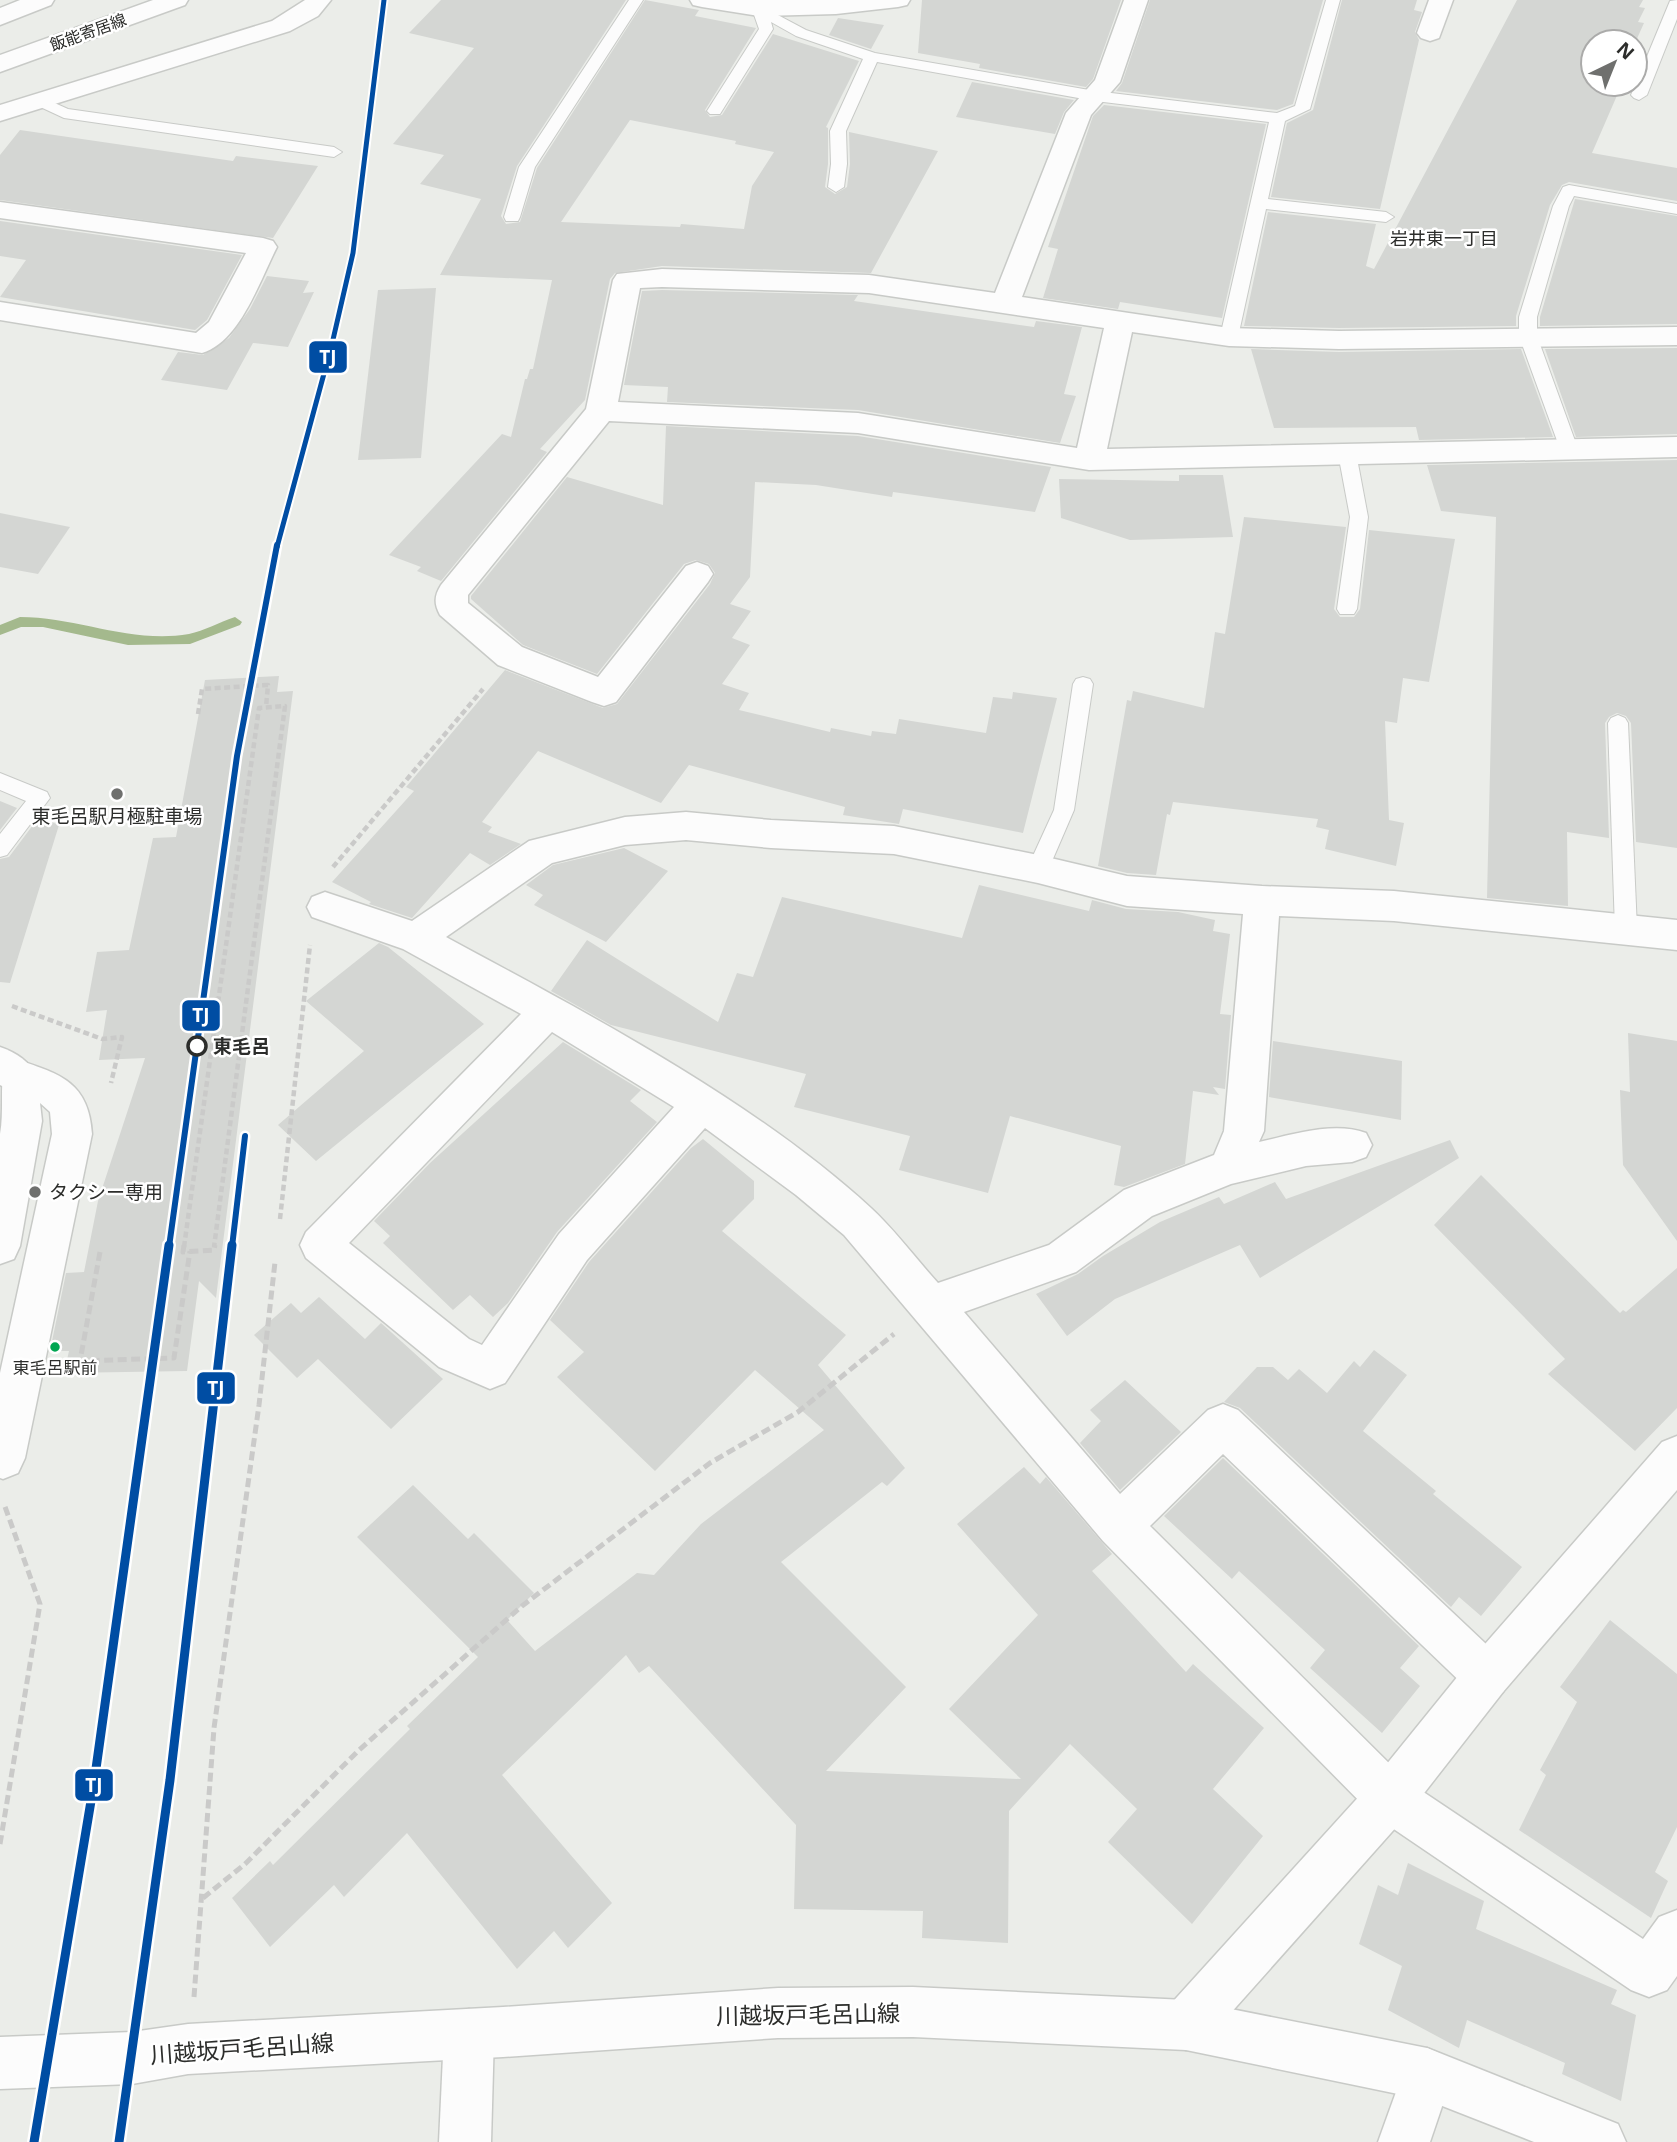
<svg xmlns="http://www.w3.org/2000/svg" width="1677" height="2142" font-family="'Open Sans','Noto Sans JP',sans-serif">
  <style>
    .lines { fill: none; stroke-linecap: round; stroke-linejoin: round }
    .stream { fill: #a4b98d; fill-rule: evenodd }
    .building { fill: #d4d6d3; fill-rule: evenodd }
    .service-casing { stroke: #c8cac7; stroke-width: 2 }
    .minor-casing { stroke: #c8cac7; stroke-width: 3 }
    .tertiary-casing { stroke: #c8cac7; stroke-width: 3 }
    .primary-casing { stroke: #c8cac7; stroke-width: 3 }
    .path-far1 { stroke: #cacac9; stroke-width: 4.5; stroke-dasharray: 6 3.5; stroke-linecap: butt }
    .path { stroke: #cacac9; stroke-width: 5; stroke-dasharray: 9 4.5; stroke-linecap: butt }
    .service { fill: #fcfcfc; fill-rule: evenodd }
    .minor { fill: #fcfcfc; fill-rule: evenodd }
    .tertiary { fill: #fcfcfc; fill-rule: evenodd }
    .primary { fill: #fcfcfc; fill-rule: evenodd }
    .rail-1-far2-casing { stroke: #fff; stroke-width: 9 }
    .rail-1-far1-casing { stroke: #fff; stroke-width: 11 }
    .rail-1-casing { stroke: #fff; stroke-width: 14 }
    .rail-1-far2 { stroke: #004da3; stroke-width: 5 }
    .rail-1-far1 { stroke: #004da3; stroke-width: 6 }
    .rail-1 { stroke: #004da3; stroke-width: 9 }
    .poi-dot { fill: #6f706e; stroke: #fff; stroke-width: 2.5 }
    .stop-dot { fill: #fff; stroke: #2c2d2b; stroke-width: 3.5 }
    .bus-dot { fill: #00a651; stroke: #fff; stroke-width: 2.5 }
    .labels { text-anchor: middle; stroke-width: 5; stroke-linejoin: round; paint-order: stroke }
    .far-street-label { font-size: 16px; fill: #2c2d2b; stroke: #fff }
    .bus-label { font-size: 17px; fill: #2c2d2b; stroke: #fff }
    .far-neighbourhood-label { font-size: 18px; fill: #2c2d2b; stroke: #fff }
    .poi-label { font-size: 19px; fill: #2c2d2b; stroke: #fff }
    .stop-label { font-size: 19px; font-weight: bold; fill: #2c2d2b; stroke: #fff; text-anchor: start }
    .near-street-label { font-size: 23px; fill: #2c2d2b; stroke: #fff }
    .line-badge { stroke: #fff; stroke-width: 2.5 }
    .badge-label { font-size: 19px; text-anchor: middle; font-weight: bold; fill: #fff }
  </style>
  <rect width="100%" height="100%" fill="#ebede9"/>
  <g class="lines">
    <path class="stream" d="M20,617C77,617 131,644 189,634C204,631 220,622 235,617L242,622L240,625L190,644L128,645L43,627H21L0,635V625Z"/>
  </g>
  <g class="building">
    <path d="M441,0H626L517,166L501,216L506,224L520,222L537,168L645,0L699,10L695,16L756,28L705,110L710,117L722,115L773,34L859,61L826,127L828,128V164L825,187L835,194L847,187L850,164L849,132L938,151L871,273L662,266L615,273L610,279L585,400L540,449L547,452L441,581L417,571L421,567L389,555L502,434L511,437L525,379H527L530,369H533L552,280L440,275L481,199L420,184L444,155L393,144L474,48L409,33ZM630,120L736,141L735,144L774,152L752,186L744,229L681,224L680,227L561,222Z"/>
    <polygon points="922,0 1121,0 1093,79 1086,87 979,68 980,64 918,53"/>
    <polygon points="1150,0 1323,0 1293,104 1277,110 1116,91 1122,83"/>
    <polygon points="1342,0 1417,0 1414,10 1422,12 1415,32 1419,40 1380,209 1271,197 1287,123 1313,110"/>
    <polygon points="1517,0 1643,0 1639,7 1645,8 1638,22 1644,23 1635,43 1593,42 1593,84 1622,84 1592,153 1677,168 1677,201 1569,182 1562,185 1550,205 1516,316 1516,326 1339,328 1244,326 1268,212 1376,224 1366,266 1374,269"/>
    <polygon points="838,18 884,25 871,49 829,35"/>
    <polygon points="972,82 1074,100 1064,112 1055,134 956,117"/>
    <polygon points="1104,105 1266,124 1222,318 1120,302 1118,309 1043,298 1058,249 1048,247 1093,116"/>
    <polygon points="20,130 233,161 236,156 318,166 273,238 0,200 0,155"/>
    <polygon points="1575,199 1677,216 1677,324 1540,326 1540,317"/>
    <polygon points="0,221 242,255 207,320 195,330 0,297 26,260 0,256"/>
    <polygon points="267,276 309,281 303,293 314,292 288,347 253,343 227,390 161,380 178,352 203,355 229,338 250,309"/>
    <polygon points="436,288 421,458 358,460 378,290"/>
    <polygon points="662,290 858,295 854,301 1034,327 1036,321 1082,327 1064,394 1076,396 1060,443 858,410 667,402 668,387 624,385 642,291"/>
    <polygon points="1677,348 1677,434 1576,437 1545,349"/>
    <polygon points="1251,349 1339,352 1521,349 1553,437 1419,440 1416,427 1274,428"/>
    <polygon points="666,426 858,436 1051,467 1035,512 893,492 892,497 816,485 755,482 750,577 730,604 751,611 732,638 750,645 722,684 749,693 739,710 830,732 831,728 871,736 872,731 896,734 899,719 986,733 993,697 1012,699 1013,692 1057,698 1023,833 903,809 899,824 843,815 845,807 689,765 661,803 538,751 482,822 492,827 488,832 521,844 490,865 470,853 412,918 369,904 371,902 332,882 414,791 406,787 505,670 603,708 617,704 710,584 715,573 709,564 696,560 684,564 597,674 523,645 471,599 471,596 567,477 663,505"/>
    <polygon points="1677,460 1677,848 1636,842 1631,723 1626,716 1617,713 1609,717 1605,723 1609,838 1567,832 1568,906 1487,898 1496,517 1441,511 1427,465"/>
    <polygon points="1179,475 1223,475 1233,537 1130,540 1061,518 1059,479 1179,481"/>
    <polygon points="0,513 70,527 38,574 0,567"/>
    <polygon points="1244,517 1346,527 1334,609 1340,617 1354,617 1360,609 1369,530 1455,539 1429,682 1403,678 1397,723 1385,721 1389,820 1404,823 1396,866 1325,849 1329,830 1316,827 1318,819 1173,802 1170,815 1167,814 1156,875 1127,873 1098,866 1127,700 1131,701 1133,691 1204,708 1215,632 1225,634"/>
    <polygon points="279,676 277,692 293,691 216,1298 199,1281 187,1371 64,1373 69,1351 50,1351 66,1273 84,1272 98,1201 145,1058 99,1060 107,1010 86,1012 97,952 129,950 153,838 176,837 205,680"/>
    <polygon points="0,801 17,808 0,830"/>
    <polygon points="39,817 59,825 10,983 0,982 0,859 9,857"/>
    <polygon points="624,848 668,871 606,942 534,905 543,895 526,885 553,865"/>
    <polygon points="979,885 1089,911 1092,900 1126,909 1178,912 1215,920 1213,931 1230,934 1220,1014 1231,1015 1225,1089 1213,1087 1219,1095 1193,1091 1185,1164 1124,1187 1114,1185 1121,1146 1010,1116 988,1193 899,1170 910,1136 794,1107 806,1074 611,1025 551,991 587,940 718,1022 737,973 753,977 782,897 962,938"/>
    <polygon points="379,943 388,947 484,1024 316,1161 278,1125 364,1051 306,1001"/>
    <polygon points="1628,1033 1677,1041 1677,1241 1623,1165 1620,1090 1630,1092"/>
    <polygon points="1273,1041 1402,1061 1401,1120 1269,1097"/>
    <polygon points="563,1042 641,1090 630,1101 657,1122 557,1232 508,1303 493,1317 470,1295 453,1310 383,1243 390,1236 374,1221 430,1163"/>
    <polygon points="703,1139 754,1181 754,1199 722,1231 846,1335 818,1365 905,1468 887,1486 882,1482 781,1562 906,1687 826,1771 1021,1779 949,1709 1038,1615 957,1524 1024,1467 1040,1484 1046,1477 1112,1554 1092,1571 1186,1672 1193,1664 1264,1728 1213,1789 1263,1836 1192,1924 1108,1842 1137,1809 1070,1744 1009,1811 1008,1943 922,1938 923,1911 794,1909 796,1825 649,1666 639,1673 626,1655 502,1775 612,1903 568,1948 554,1931 517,1969 407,1833 344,1897 334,1885 270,1947 232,1898 270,1861 273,1865 410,1729 407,1726 478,1657 357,1537 413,1485 468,1539 474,1533 534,1593 507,1620 535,1651 637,1573 654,1575 701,1524 824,1430 755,1370 655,1471 557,1377 584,1352 550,1320 589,1262 691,1148"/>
    <polygon points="1450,1140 1459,1158 1260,1278 1240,1245 1115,1299 1067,1336 1036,1294 1078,1274 1103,1256 1160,1222 1219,1197 1224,1204 1275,1182 1286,1199"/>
    <polygon points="1481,1175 1620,1313 1623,1310 1626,1312 1677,1268 1677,1408 1635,1451 1548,1374 1565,1359 1434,1225"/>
    <polygon points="319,1297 365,1339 381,1323 443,1379 391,1429 318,1359 297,1378 254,1335 291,1303 301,1313"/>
    <polygon points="1374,1350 1407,1375 1363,1431 1436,1491 1433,1494 1522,1567 1481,1616 1459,1597 1451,1607 1240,1408 1224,1402 1257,1367 1273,1367 1288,1380 1299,1369 1327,1393 1354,1361 1360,1367"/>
    <polygon points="1125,1380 1181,1432 1120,1490 1080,1443 1101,1421 1090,1410"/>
    <polygon points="1223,1458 1419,1646 1400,1668 1420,1686 1382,1733 1310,1668 1325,1650 1239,1571 1232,1579 1164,1516"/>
    <polygon points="1610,1620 1677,1674 1677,1827 1655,1872 1668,1881 1651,1918 1519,1830 1546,1775 1540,1770 1577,1702 1560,1687"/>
    <polygon points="1408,1863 1484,1901 1476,1929 1617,1990 1611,2004 1636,2015 1621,2101 1562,2074 1565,2063 1467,2020 1459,2048 1388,2010 1402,1966 1359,1944 1378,1885 1398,1895"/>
  </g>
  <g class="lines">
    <defs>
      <g id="service">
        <polygon points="629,0 643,0 535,167 520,217 518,221 506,221 504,217 519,167"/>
        <polygon points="1326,0 1340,0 1310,109 1285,121 1268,199 1386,212 1394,217 1386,222 1266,209 1238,337 1229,343 1220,337 1269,122 1095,101 877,62 846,131 847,164 844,187 836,192 828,187 831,164 830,131 863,59 796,36 771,22 773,29 720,114 710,114 707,111 759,29 752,9 759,5 806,30 875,53 1095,91 1277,113 1295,106"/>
        <polygon points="1677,0 1677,19 1647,95 1639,100 1634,98 1631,95 1670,1"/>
        <polygon points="39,96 68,109 334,147 342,152 334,157 64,118 34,104 31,101 34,98"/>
        <polygon points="1569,185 1677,204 1677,214 1574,196 1569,206 1537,317 1537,336 1578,449 1575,453 1563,453 1560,449 1519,336 1519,317 1553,206 1563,187"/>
        <polygon points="1347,447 1353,449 1356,453 1368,517 1357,609 1354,614 1340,614 1337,609 1350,517 1338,453 1341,449"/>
        <polygon points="1083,677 1090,679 1093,684 1074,810 1046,875 1038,877 1030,875 1027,869 1054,810 1073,684 1076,679"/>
        <polygon points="1618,715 1625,718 1628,723 1637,929 1634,935 1626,938 1618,935 1615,929 1608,723 1611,718"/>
        <polygon points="0,773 47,792 50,798 7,855 0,857 0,834 26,801 0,790"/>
      </g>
      <g id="minor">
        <polygon points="20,0 54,0 51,5 0,25 0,8"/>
        <polygon points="305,0 331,0 318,16 290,31 0,121 0,105 272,21"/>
        <polygon points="690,0 910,0 907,5 898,7 836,14 759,16 702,7 693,5"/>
        <path d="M1124,0H1148L1120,82L1091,115L1022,297L1229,328L1339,331L1677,327V345L1339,349L1229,346L1132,332L1107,449L1677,437V457L1089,470L858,433L609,421L468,595V603L522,647L598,677L686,566L697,562L708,566L713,574L708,582L616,702L604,706L592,702L498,665L440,615C434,604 434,596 441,585L586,409L613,280L617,274L662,269L869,275L995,293L1066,113L1095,80ZM662,287L869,293L1104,328L1077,448L858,413L618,402L640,288Z"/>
        <polygon points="1429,0 1453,0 1439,38 1430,41 1421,38 1417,33"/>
        <path d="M0,202L263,238L273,241L277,247C260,280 240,342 202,353L0,320V302L196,333L209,322L246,253L0,218Z"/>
        <path d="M686,812L771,820L894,826L1038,855L1127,876L1262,886L1394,891L1677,920V950L1394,921L1279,916L1264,1131L1259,1142C1292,1135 1333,1121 1366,1133L1372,1145L1366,1157L1352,1162L1306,1166L1231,1184L1152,1216L1076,1272L964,1312L1120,1494L1208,1410L1223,1404L1238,1410L1503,1660L1510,1676L1503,1692L1487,1699L1471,1692L1223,1454L1150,1526L1407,1781L1643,1939L1659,1917L1677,1910V1976L1667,1990L1649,1997L1631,1990L1373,1815L1103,1541L844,1235L796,1195L705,1128L587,1260L505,1383L490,1389L439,1367L306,1258L300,1245L306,1232L521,1014L403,949L312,917L307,907L312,897L325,892L412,921L529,841L625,817ZM686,840L771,848L894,854L1038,883L1127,906L1243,914L1224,1131L1214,1155L1124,1190L1049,1245L938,1283C916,1259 895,1230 871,1208C752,1099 588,1014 446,937L552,863L625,845ZM552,1032L674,1107L559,1234L482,1345L469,1339L349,1243Z"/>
        <path d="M18,1060C61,1074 89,1083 92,1134L25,1458L18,1473L3,1479L0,1478V1373L52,1134L50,1112L40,1103L42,1121L20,1246L14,1259L0,1264V1134C4,1112 0,1086 4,1065Z"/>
        <polygon points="469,2009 487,2016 494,2034 491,2142 439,2142 444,2034 451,2016"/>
        <polygon points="1427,2048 1445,2056 1453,2074 1430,2142 1378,2142 1409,2056"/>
      </g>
      <g id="tertiary">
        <path d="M0,1047C17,1053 29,1061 37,1077L32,1089L18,1094L0,1085Z"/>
        <polygon points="1677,1436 1677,1490 1503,1692 1407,1815 1204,2043 1186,2050 1168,2043 1161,2025 1168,2007 1373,1781 1471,1660 1662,1442"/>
      </g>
      <g id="primary">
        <polygon points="153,0 188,0 185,5 0,72 0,55"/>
        <polygon points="913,1987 1186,2000 1427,2048 1618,2124 1626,2142 1534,2142 1427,2100 1186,2050 913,2037 778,2038 503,2057 188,2074 132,2084 0,2089 0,2037 132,2032 188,2024 503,2007 778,1988"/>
      </g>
    </defs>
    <use href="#service" class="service-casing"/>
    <use href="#minor" class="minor-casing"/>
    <use href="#tertiary" class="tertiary-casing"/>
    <use href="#primary" class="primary-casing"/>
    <g class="path-far1">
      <polyline points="198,714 202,689 268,685 266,707"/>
      <polyline points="333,867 483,689"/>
      <polyline points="12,1006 102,1039 122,1037 111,1083"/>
      <polyline points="280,1219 310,945"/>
      <polyline points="184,1247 259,708 285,706 214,1247"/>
    </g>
    <g class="path">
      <polyline points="184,1245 183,1252 214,1250 215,1245"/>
      <polyline points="100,1252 80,1361 174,1358 190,1251"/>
      <polyline points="0,1844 40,1604 4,1504"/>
      <polyline points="203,1898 245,1864 359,1750 522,1606 710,1463 798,1412 894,1334"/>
      <polyline points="194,1997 214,1728 259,1405 275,1262"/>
    </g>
    <use href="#service" class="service"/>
    <use href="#minor" class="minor"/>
    <use href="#tertiary" class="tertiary"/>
    <use href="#primary" class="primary"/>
    <defs>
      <polyline id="rail-1-far2" points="277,547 332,344 353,253 384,0"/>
      <g id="rail-1-far1">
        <polyline points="169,1247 237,756 277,545"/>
        <polyline points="232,1247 245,1136"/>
      </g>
      <g id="rail-1">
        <polyline points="34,2142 94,1783 169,1245"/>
        <polyline points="119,2142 170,1780 232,1245"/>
      </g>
    </defs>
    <use href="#rail-1-far2" class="rail-1-far2-casing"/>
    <use href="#rail-1-far1" class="rail-1-far1-casing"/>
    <use href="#rail-1" class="rail-1-casing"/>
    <use href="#rail-1-far2" class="rail-1-far2"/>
    <use href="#rail-1-far1" class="rail-1-far1"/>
    <use href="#rail-1" class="rail-1"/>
  </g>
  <g class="poi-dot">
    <circle cx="117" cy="794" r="7"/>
    <circle cx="35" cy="1192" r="7"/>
  </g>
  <circle class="stop-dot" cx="197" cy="1046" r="9"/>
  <circle class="bus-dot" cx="55" cy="1347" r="6"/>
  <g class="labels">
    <g class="far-street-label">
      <text transform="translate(88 32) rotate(-20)" y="6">飯能寄居線</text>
    </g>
    <g class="bus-label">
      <text x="55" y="1374">東毛呂駅前</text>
    </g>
    <g class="far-neighbourhood-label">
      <text x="1444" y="245">岩井東一丁目</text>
    </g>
    <g class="poi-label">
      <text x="117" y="823">東毛呂駅月極駐車場</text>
      <text x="49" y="1199" text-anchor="start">タクシー専用</text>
    </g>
    <g class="stop-label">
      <text x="213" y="1053">東毛呂</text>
    </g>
    <g class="near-street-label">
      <text transform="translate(808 2015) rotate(-1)" y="8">川越坂戸毛呂山線</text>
      <text transform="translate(242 2049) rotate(-4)" y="8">川越坂戸毛呂山線</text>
    </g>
  </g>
  <g class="line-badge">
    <rect x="308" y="340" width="40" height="34" rx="7" fill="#004da3"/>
    <rect x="181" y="999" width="40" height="33" rx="7" fill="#004da3"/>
    <rect x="196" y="1371" width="40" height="34" rx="7" fill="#004da3"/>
    <rect x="74" y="1768" width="40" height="34" rx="7" fill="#004da3"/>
  </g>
  <g class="badge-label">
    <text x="328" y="364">TJ</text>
    <text x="201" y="1022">TJ</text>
    <text x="216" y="1395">TJ</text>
    <text x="94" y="1792">TJ</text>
  </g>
  <g transform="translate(1614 63) rotate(43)"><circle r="33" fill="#ffffff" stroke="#ababaa" stroke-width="2"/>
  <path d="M0-5L12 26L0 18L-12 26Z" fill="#6f706e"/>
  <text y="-10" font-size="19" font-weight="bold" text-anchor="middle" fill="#2c2d2b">N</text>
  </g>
</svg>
